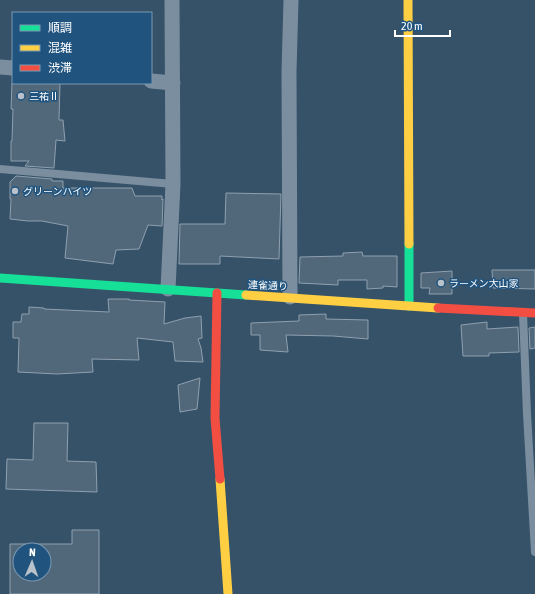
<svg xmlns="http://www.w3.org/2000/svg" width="535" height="594" font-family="'Asap Condensed','Noto Sans JP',sans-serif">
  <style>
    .building { fill: #51687b; stroke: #8fa0ae; fill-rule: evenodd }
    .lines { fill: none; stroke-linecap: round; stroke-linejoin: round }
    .lane { stroke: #7b8e9f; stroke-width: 8 }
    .street { stroke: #7b8e9f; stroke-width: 15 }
    .fast { stroke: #16e098; stroke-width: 9 }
    .slow { stroke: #ffcf43; stroke-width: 9 }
    .jam { stroke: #f24e42; stroke-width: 9 }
    .poi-dot { fill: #b9c2ca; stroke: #20547f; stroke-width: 1.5 }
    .labels { text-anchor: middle; stroke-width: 3; stroke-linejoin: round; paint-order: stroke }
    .poi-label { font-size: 10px; fill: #fff; stroke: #20547f; text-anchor: start }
    .street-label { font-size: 10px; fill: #fff; stroke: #20547f }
  </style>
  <rect width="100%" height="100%" fill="#365269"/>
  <g class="building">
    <polygon points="12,83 60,83 59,120 63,120 65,141 56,140 54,168 25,166 29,161 11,161 11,141 12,141 13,109 11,109"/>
    <polygon points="16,176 52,179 52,181 63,181 63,188 132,188 135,196 162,196 162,200 163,199 162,226 148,225 139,249 116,250 113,264 65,258 68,226 42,221 28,221 10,219 11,199 10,199 10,182"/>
    <polygon points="226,193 281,194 279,259 220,256 220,264 179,264 180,224 225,224"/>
    <polygon points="362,252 363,256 397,256 397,287 383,286 383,288 367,289 367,280 338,280 338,285 299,283 300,257 343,256 343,253"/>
    <polygon points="492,270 535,270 535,289 493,288"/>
    <polygon points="452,271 452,294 429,294 430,288 421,288 421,273"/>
    <polygon points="108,299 129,299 129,300 165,302 164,324 185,318 201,316 202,338 198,339 201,348 203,362 175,361 173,342 137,338 139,360 92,359 93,372 57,374 18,372 19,338 13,338 13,322 21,322 22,314 29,314 29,307 44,308 44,309 109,312"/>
    <polygon points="326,314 326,319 368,320 368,339 333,336 286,335 288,352 260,350 260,335 251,335 251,323 299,321 299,315"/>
    <polygon points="487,322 487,329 518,327 519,352 489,353 489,356 463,356 461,325"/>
    <polygon points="535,327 535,348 530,349 529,328"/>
    <polygon points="200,378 197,409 180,412 178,385"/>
    <polygon points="34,423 68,423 67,461 96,462 97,492 6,489 7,459 33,460"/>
    <path d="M72,530H99V594H10V544H72ZM20,550H44V574H20Z"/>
  </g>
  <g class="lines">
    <g class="lane">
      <polyline points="0,169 173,184"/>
      <polyline points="523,313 527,414 535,552"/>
    </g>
    <g class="street">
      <polyline points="0,67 13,68"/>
      <polyline points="151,81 173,83"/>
      <polyline points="168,289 173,184 172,0"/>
      <polyline points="290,297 289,72 291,0"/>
    </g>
    <g class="fast">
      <polyline points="409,244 409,306"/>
      <polyline points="0,278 246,295"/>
    </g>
    <g class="slow">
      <polyline points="408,0 409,244"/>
      <polyline points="246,295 438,308"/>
      <polyline points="220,479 228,594"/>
    </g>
    <g class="jam">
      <polyline points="217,293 215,418 220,479"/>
      <polyline points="438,308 535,313"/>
    </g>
  </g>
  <g class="poi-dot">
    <circle cx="21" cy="96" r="4"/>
    <circle cx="15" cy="191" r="4"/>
    <circle cx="441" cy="283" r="4"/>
  </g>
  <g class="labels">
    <g class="poi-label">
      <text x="29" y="100">三祐Ⅱ</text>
      <text x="23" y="195">グリーンハイツ</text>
      <text x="449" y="287">ラーメン大山家</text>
    </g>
    <g class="street-label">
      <text transform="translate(268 285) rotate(3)" y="4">連雀通り</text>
    </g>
  </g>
  <rect x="12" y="12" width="140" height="72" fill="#20547f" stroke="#7998b2"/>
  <rect x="20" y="25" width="20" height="6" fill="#16e098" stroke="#7998b2"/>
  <text x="48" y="32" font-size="12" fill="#ffffff">順調</text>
  <rect x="20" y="45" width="20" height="6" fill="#ffcf43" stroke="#7998b2"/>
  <text x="48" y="52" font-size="12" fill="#ffffff">混雑</text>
  <rect x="20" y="65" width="20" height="6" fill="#f24e42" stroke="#7998b2"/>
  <text x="48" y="72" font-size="12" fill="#ffffff">渋滞</text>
  <g transform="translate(32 562) rotate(2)"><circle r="19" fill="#20547f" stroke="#7998b2"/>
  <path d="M0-3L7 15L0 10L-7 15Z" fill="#b9c2ca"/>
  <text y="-6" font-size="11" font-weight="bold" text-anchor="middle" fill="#ffffff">N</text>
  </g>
  <path d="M395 30v6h55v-6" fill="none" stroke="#ffffff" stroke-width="2"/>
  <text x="401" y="30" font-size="12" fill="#ffffff" stroke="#20547f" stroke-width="3" paint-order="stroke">20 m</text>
</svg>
